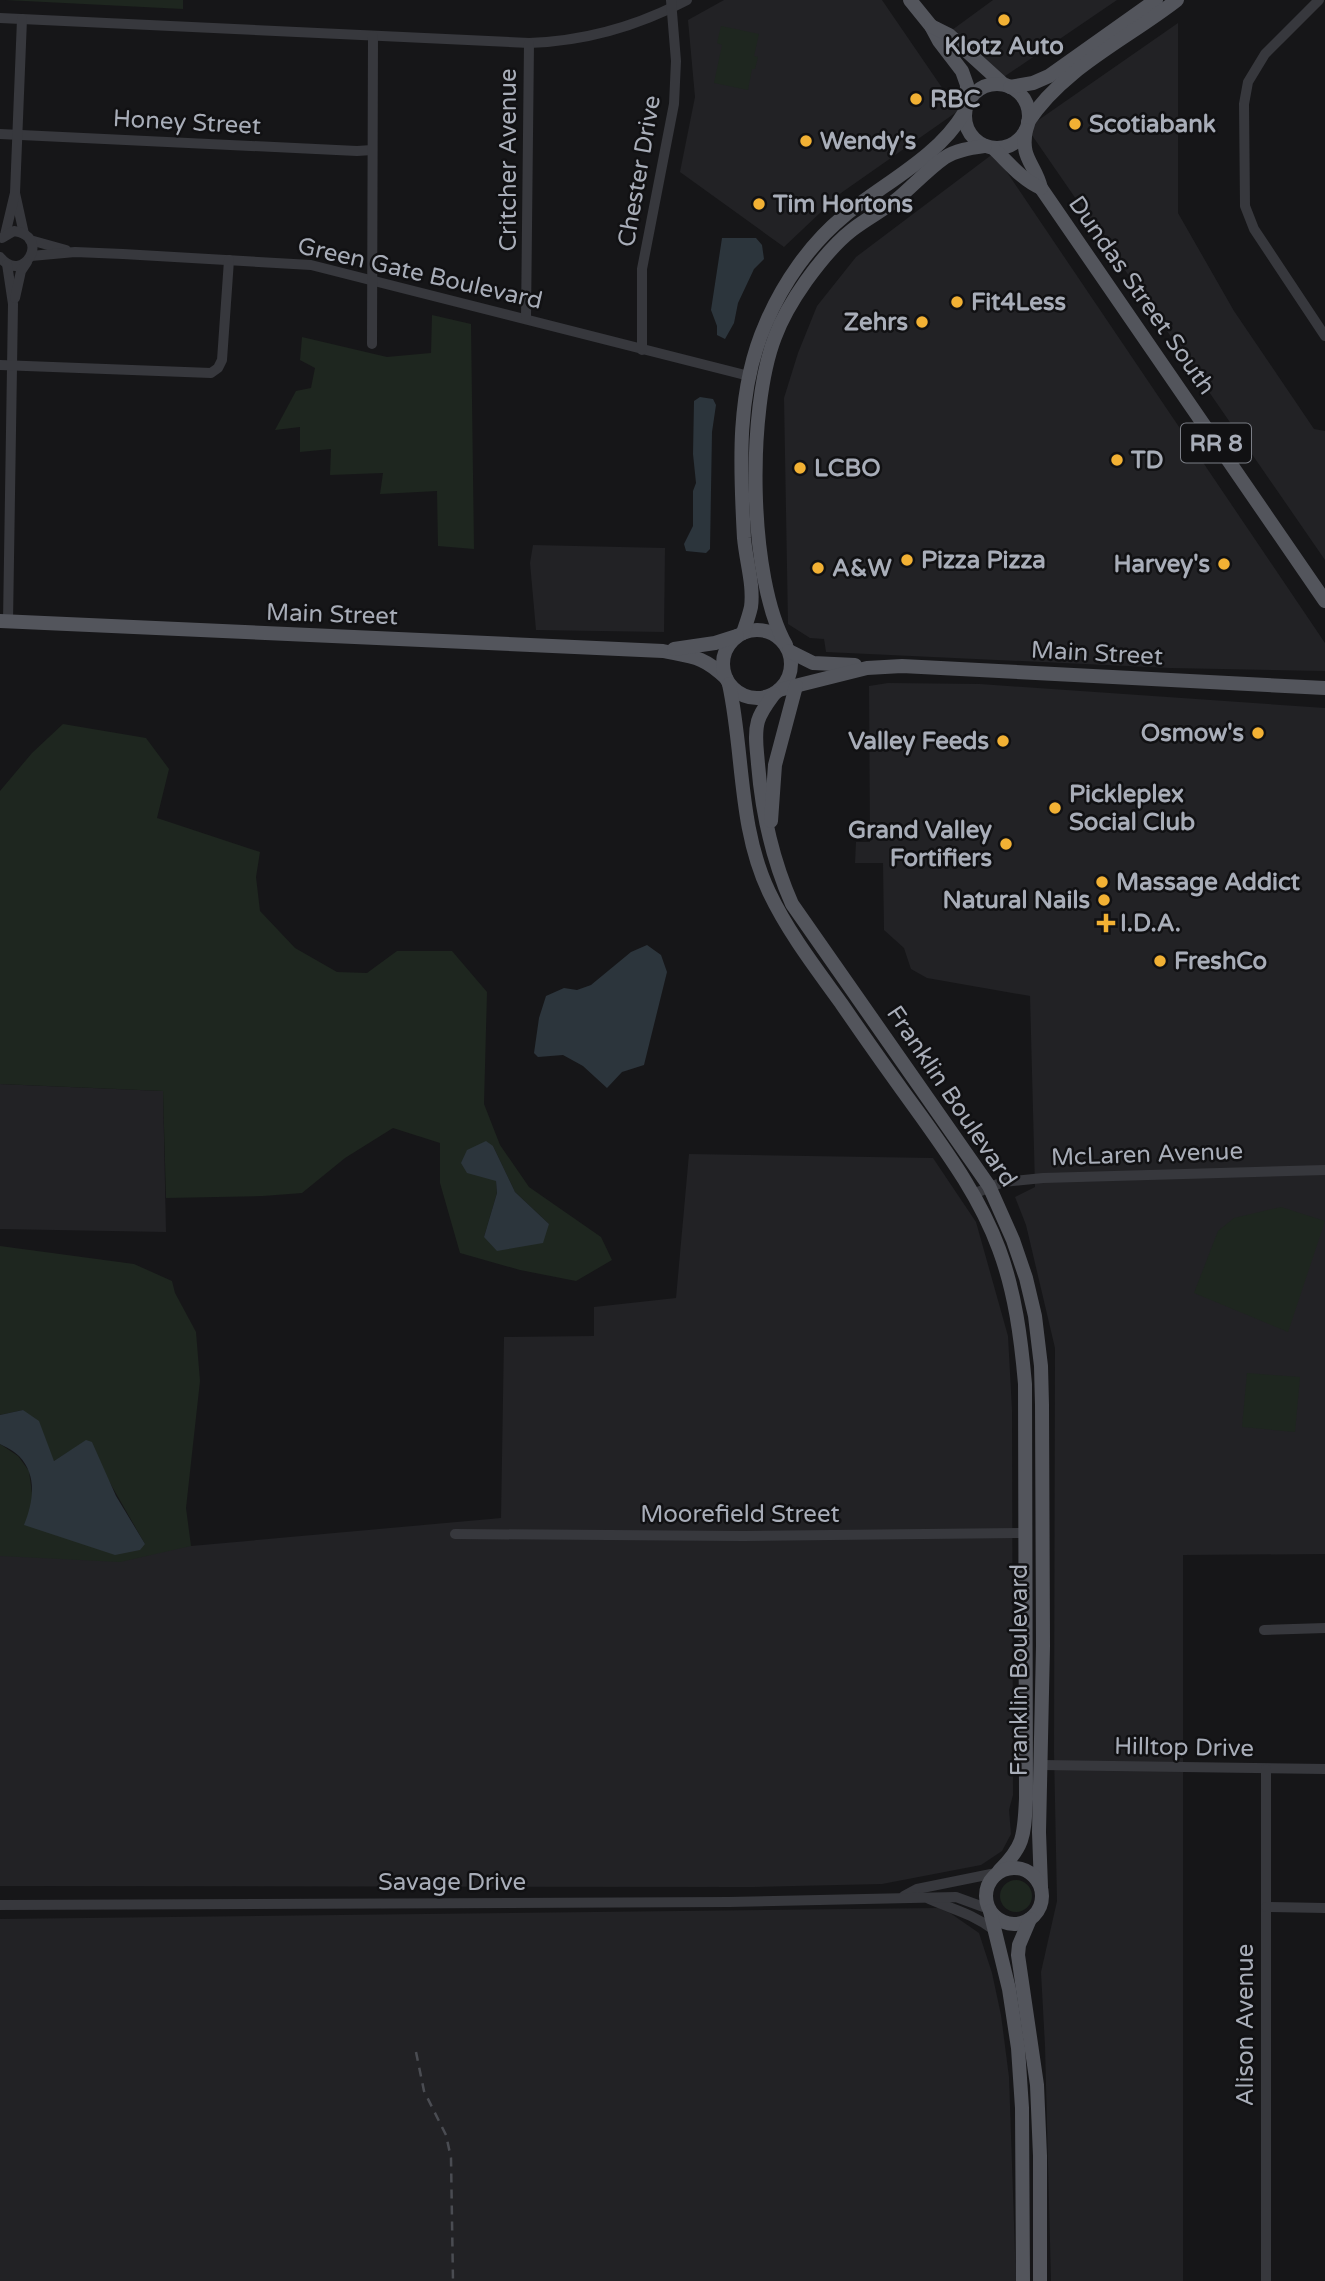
<svg xmlns="http://www.w3.org/2000/svg" width="1325" height="2281" font-family="'Varela Round',sans-serif">
  <style>
    .built { fill: #222225 }
    .green { fill: #1e261f; fill-rule: evenodd }
    .water { fill: #2c353c }
    .lines { fill: none; stroke-linecap: round; stroke-linejoin: round }
    .minor { stroke: #37383d; stroke-width: 10 }
    .major { stroke: #53555c; stroke-width: 14 }
    .rail { stroke: #4a4c52; stroke-width: 2.5; stroke-dasharray: 9 7; stroke-linecap: butt }
    .poi-dot { fill: #f2b134; stroke: #111113; stroke-width: 2.5 }
    .labels { text-anchor: middle; stroke-width: 5; stroke-linejoin: round; paint-order: stroke }
    .shield { fill: #111113; stroke: #7b7e86; stroke-width: 2 }
    .shield-label { font-size: 23px; font-weight: bold; fill: #a8adb8 }
    .poi-label { font-size: 24px; font-weight: bold; fill: #a8adb8; stroke: #111113; text-anchor: start }
    .street-label { font-size: 24px; fill: #a8adb8; stroke: #111113 }
  </style>
  <rect width="100%" height="100%" fill="#161618"/>
  <g class="built">
    <polygon points="724,0 882,0 958,111 841,193 784,247 680,172 695,97 688,20"/>
    <polygon points="993,0 1117,0 992,85 952,30"/>
    <polygon points="1178,23 1178,213 1234,311 1314,429 1325,431 1325,560 1027,128"/>
    <polygon points="994,153 1325,643 1325,671 1170,668 826,652 824,639 810,638 788,624 784,398 798,353 817,306 856,257"/>
    <polygon points="533,545 665,548 664,632 536,630 530,563"/>
    <polygon points="888,683 980,684 1325,708 1325,1554 1183,1555 1183,2281 1051,2281 1045,2046 1041,1972 1057,1901 1054,1752 1055,1348 1026,1225 1015,1197 1035,1187 1030,996 927,978 911,969 904,948 884,930 883,863 855,863 856,842 870,842 869,686"/>
    <polygon points="0,1084 163,1091 166,1232 0,1229"/>
    <polygon points="689,1154 933,1158 976,1222 1008,1336 1012,1410 1013,1795 1009,1810 1011,1834 1002,1851 981,1865 882,1884 754,1887 0,1886 0,1547 191,1546 501,1518 504,1337 594,1336 594,1307 676,1298"/>
    <polygon points="939,1908 950,1913 979,1933 992,1973 1001,2015 1009,2077 1016,2281 0,2281 0,1919"/>
  </g>
  <g class="green">
    <polygon points="5,0 183,0 183,9"/>
    <polygon points="721,26 759,34 754,56 758,57 755,69 752,69 748,90 714,83 722,45 717,43"/>
    <polygon points="432,315 471,324 474,549 438,546 437,491 380,494 383,473 330,475 331,449 300,452 300,427 275,430 296,391 311,388 315,368 300,360 302,337 387,357 431,353"/>
    <path d="M63,724L146,738L169,769L157,818L260,852L256,877L260,911L295,948L337,972L367,973L397,951H452L487,992L484,1104L500,1145L529,1187L601,1237L612,1260L576,1281L520,1270L460,1253L440,1183V1143L393,1128L345,1158L302,1193L263,1196L166,1198L163,1091L0,1084V791L32,753ZM493,1146L515,1192L549,1224L484,1237L497,1193Z"/>
    <polygon points="1281,1207 1325,1221 1288,1332 1194,1293 1218,1231 1234,1218"/>
    <polygon points="0,1246 134,1264 172,1281 175,1293 196,1332 200,1381 186,1508 191,1546 120,1562 0,1556 0,1444 18,1456 29,1471 33,1501 25,1525 145,1544 86,1441 54,1461 23,1410 0,1415"/>
    <polygon points="1247,1373 1300,1377 1295,1432 1242,1427"/>
    <circle cx="1016" cy="1896" r="16"/>
  </g>
  <g class="water">
    <polygon points="722,238 756,238 762,245 764,259 754,269 738,303 734,323 725,339 717,335 717,326 711,310"/>
    <polygon points="700,397 713,399 716,405 712,432 710,549 706,553 686,551 684,544 693,526 693,491 696,483 693,454 694,401"/>
    <polygon points="647,945 661,955 667,972 644,1065 622,1072 607,1088 583,1066 563,1055 538,1057 534,1053 539,1018 546,996 564,988 577,990 591,985 631,952"/>
    <polygon points="486,1141 493,1146 515,1192 549,1224 543,1243 497,1251 484,1237 497,1193 496,1181 467,1173 461,1163 467,1150"/>
    <path d="M23,1410L39,1421L54,1461L86,1440L92,1442L116,1496L145,1544L140,1550L115,1555L24,1525C33,1502 38,1476 19,1456C14,1451 6,1447 0,1444V1415Z"/>
  </g>
  <g class="lines">
    <g class="minor">
      <polyline points="1319,0 1265,54 1248,82 1244,104 1245,206 1254,229 1325,336"/>
      <path d="M0,18L529,43C586,41 636,27 687,0"/>
      <polyline points="0,134 357,151 372,150"/>
      <polyline points="15,193 24,234"/>
      <polyline points="5,235 15,193 22,19"/>
      <polyline points="30,240 66,250"/>
      <polyline points="31,256 75,252 123,254 311,265 749,376"/>
      <path d="M0,257C23,286 52,236 14,231L2,238"/>
      <polyline points="7,264 13,304 8,622"/>
      <polyline points="15,298 21,271 27,262"/>
      <polyline points="526,319 529,43"/>
      <polyline points="372,344 373,36"/>
      <polyline points="642,350 642,269 674,104 676,61 671,0"/>
      <polyline points="0,365 211,373 218,368 222,360 229,260"/>
      <polyline points="973,1194 1003,1182 1043,1178 1325,1170"/>
      <polyline points="455,1534 744,1536 1025,1533"/>
      <polyline points="1264,1630 1325,1628"/>
      <polyline points="1042,1765 1325,1769"/>
      <polyline points="1266,1769 1266,2281"/>
      <polyline points="904,1896 917,1889 996,1873"/>
      <path d="M929,1899C954,1910 971,1913 994,1930"/>
      <polyline points="0,1905 729,1902 956,1897 989,1909"/>
      <polyline points="1266,1907 1325,1908"/>
    </g>
    <g class="major">
      <polyline points="910,0 931,26 939,41 962,71 967,85 966,105"/>
      <polyline points="931,26 949,35 1003,84"/>
      <circle cx="997" cy="116" r="32"/>
      <polyline points="1010,87 1033,83 1049,76 1156,0"/>
      <path d="M1028,122C1063,68 1127,39 1177,0"/>
      <path d="M1026,130C1020,159 1035,163 1041,188L1325,601"/>
      <path d="M993,148C1008,162 1022,180 1041,188"/>
      <path d="M0,621L663,651C693,657 703,656 726,678"/>
      <circle cx="757" cy="664" r="34"/>
      <path d="M743,633C746,624 749,616 751,607C754,585 746,561 744,538C740,467 736,390 766,323C783,283 810,244 844,216C884,183 937,158 964,113"/>
      <path d="M786,645C748,578 747,409 775,337C782,318 794,298 806,281C819,263 834,244 852,230C866,219 882,211 896,200C912,187 927,170 944,158C956,150 971,148 985,146"/>
      <polyline points="674,649 715,643 737,636"/>
      <polyline points="789,651 813,663 855,665"/>
      <path d="M729,684C744,753 738,827 769,892C788,932 815,967 841,1003C867,1041 894,1079 921,1116C951,1158 981,1200 999,1249C1015,1292 1021,1338 1025,1384L1026,1799C1024,1835 1025,1845 999,1871"/>
      <polyline points="779,690 867,668 902,666 1325,688"/>
      <path d="M774,694C768,702 761,711 758,721C754,735 757,750 758,764C762,813 772,859 792,904L989,1186L1013,1240L1026,1278L1035,1316L1041,1366L1042,1405L1043,1646L1039,1832L1041,1887"/>
      <polyline points="771,821 775,765 796,686"/>
      <circle cx="1014" cy="1896" r="28"/>
      <polyline points="990,1911 1009,1989 1018,2048 1022,2108 1023,2281"/>
      <polyline points="1030,1919 1019,1945 1018,1955 1037,2085 1040,2156 1040,2281"/>
    </g>
    <polyline class="rail" points="416,2052 424,2091 446,2135 451,2158 453,2281"/>
  </g>
  <g class="poi-dot">
    <circle cx="1004" cy="20" r="7"/>
    <circle cx="916" cy="99" r="7"/>
    <circle cx="1075" cy="124" r="7"/>
    <circle cx="806" cy="141" r="7"/>
    <circle cx="759" cy="204" r="7"/>
    <circle cx="957" cy="302" r="7"/>
    <circle cx="922" cy="322" r="7"/>
    <circle cx="1117" cy="460" r="7"/>
    <circle cx="800" cy="468" r="7"/>
    <circle cx="907" cy="560" r="7"/>
    <circle cx="1224" cy="564" r="7"/>
    <circle cx="818" cy="568" r="7"/>
    <circle cx="1258" cy="733" r="7"/>
    <circle cx="1003" cy="741" r="7"/>
    <circle cx="1055" cy="808" r="7"/>
    <circle cx="1006" cy="844" r="7"/>
    <circle cx="1102" cy="882" r="7"/>
    <circle cx="1104" cy="900" r="7"/>
    <path d="M1102.5 912.5h7v7h7v7h-7v7h-7v-7h-7v-7h7z"/>
    <circle cx="1160" cy="961" r="7"/>
  </g>
  <g class="labels">
    <rect class="shield" x="1181" y="423.5" width="70" height="39" rx="5"/>
    <g class="shield-label">
      <text x="1216" y="451">RR 8</text>
    </g>
    <g class="poi-label">
      <text x="1004" y="54" text-anchor="middle">Klotz Auto</text>
      <text x="930" y="107">RBC</text>
      <text x="1089" y="132">Scotiabank</text>
      <text x="820" y="149">Wendy's</text>
      <text x="773" y="212">Tim Hortons</text>
      <text x="971" y="310">Fit4Less</text>
      <text x="908" y="330" text-anchor="end">Zehrs</text>
      <text x="1131" y="468">TD</text>
      <text x="814" y="476">LCBO</text>
      <text x="921" y="568">Pizza Pizza</text>
      <text x="1210" y="572" text-anchor="end">Harvey's</text>
      <text x="832" y="576">A&amp;W</text>
      <text x="1244" y="741" text-anchor="end">Osmow's</text>
      <text x="989" y="749" text-anchor="end">Valley Feeds</text>
      <text x="1069" y="802">Pickleplex<tspan x="1069" dy="28">Social Club</tspan></text>
      <text x="992" y="838" text-anchor="end">Grand Valley<tspan x="992" dy="28">Fortifiers</tspan></text>
      <text x="1116" y="890">Massage Addict</text>
      <text x="1090" y="908" text-anchor="end">Natural Nails</text>
      <text x="1120" y="931">I.D.A.</text>
      <text x="1174" y="969">FreshCo</text>
    </g>
    <g class="street-label">
      <text transform="translate(187 122) rotate(3)" y="8">Honey Street</text>
      <text transform="translate(508 160) rotate(-90)" y="8">Critcher Avenue</text>
      <text transform="translate(639 171) rotate(-80)" y="8">Chester Drive</text>
      <text transform="translate(420 273) rotate(13)" y="8">Green Gate Boulevard</text>
      <text transform="translate(1142 295) rotate(55)" y="8">Dundas Street South</text>
      <text transform="translate(332 614) rotate(2)" y="8">Main Street</text>
      <text transform="translate(1097 653) rotate(3)" y="8">Main Street</text>
      <text transform="translate(952 1096) rotate(56)" y="8">Franklin Boulevard</text>
      <text transform="translate(1147 1154) rotate(-2)" y="8">McLaren Avenue</text>
      <text x="740" y="1522">Moorefield Street</text>
      <text transform="translate(1019 1670) rotate(-90)" y="8">Franklin Boulevard</text>
      <text transform="translate(1184 1747) rotate(1)" y="8">Hilltop Drive</text>
      <text x="452" y="1890">Savage Drive</text>
      <text transform="translate(1245 2025) rotate(-90)" y="8">Alison Avenue</text>
    </g>
  </g>
</svg>
